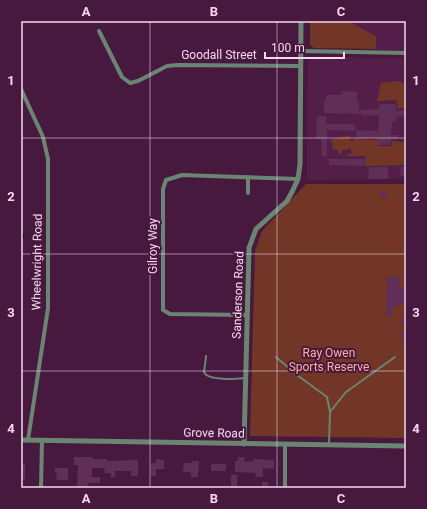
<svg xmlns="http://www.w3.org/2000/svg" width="427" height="509" font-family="Roboto,sans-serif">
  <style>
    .built { fill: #541e4a }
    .green { fill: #723627 }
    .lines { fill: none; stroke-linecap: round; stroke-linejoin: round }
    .stream { stroke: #04171b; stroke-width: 1.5 }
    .building { fill: #602f56 }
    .service { stroke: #6b8573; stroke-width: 2 }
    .minor { stroke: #6b8573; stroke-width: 4 }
    .tertiary { stroke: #6b8573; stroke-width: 5 }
    .grid { fill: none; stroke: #f6d7ee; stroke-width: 1; stroke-opacity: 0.55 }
    .labels { text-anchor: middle; stroke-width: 4; stroke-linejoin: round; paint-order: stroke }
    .street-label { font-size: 12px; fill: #f6d7ee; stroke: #48193f }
    .park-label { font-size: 12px; fill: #ffb09b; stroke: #48193f }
    .neatline { fill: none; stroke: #f6d7ee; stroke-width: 1.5 }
    .grid-label { font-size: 13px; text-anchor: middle; font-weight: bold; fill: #f6d7ee }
  </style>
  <rect width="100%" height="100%" fill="#48193f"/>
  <g class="built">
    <polygon points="348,21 406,21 406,51 377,50 376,49 376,36"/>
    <polygon points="308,57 406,58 406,179 307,180"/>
  </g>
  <g class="green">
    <polygon points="310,21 348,21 376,36 376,49 314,48 310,45"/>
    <polygon points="400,81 406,86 406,107 398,109 396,100 377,101 381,83"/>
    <polygon points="350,135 350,141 353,141 354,139 378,140 378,146 392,146 392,141 406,142 406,165 365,166 365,156 347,156 347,155 351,154 351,149 348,149 346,150 342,150 342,154 340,154 336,149 332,149 333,143 331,143 331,140"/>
    <polygon points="306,184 406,184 406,438 250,436 255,251 262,231"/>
  </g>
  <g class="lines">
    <g class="stream">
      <polyline points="21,233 24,235 21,243"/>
      <polyline points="21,280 21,283"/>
    </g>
  </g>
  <g class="building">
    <polygon points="342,91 357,92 357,102 359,102 359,110 379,109 379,104 396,104 396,111 406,110 406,116 396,117 396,121 392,121 391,135 398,135 398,139 391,139 391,145 378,145 378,138 356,138 356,130 378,131 379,115 362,116 362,114 324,113 324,101 326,101 326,95 342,95"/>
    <polygon points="317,116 326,116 326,124 355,124 355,131 327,130 327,156 322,156 321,139 316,139"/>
    <polygon points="329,159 364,159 364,166 329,165"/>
    <polygon points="369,167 388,167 388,179 368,179"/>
    <polygon points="401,167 406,167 406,176 400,175"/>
    <circle cx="383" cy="194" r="3.5"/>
    <polygon points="399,276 400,288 406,288 406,304 399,304 399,306 393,306 393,316 386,316 387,277"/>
    <polygon points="406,316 406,344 401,334 406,331 400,319"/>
    <polygon points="74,457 93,457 93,459 107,459 107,461 138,460 138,476 131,476 131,471 115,471 115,477 111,477 111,473 104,473 105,468 92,468 92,477 100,477 100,483 88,483 88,488 77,488 78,465 74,465"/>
    <polygon points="238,457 245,457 244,461 253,462 253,459 274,460 274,469 263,468 263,477 255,477 256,473 235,472 235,461 238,461"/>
    <polygon points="156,459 164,460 164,469 156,469 156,476 151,476 151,463 156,463"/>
    <polygon points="192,461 199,461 198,477 191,477 191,472 183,472 184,463 192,463"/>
    <rect x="21" y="464" width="4" height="15"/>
    <rect x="211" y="464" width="15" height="7"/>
    <polygon points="55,468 68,468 68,480 56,480 57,473 55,473"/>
    <rect x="231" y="475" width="6" height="11"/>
    <rect x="262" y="482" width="6" height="6"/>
  </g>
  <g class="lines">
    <g class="service">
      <path d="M206,356C206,359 204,371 204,372C207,381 237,379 244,378"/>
      <polyline points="276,357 297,375 327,397 330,412"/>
      <polyline points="329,444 330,412 346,392 395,357"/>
    </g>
    <g class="minor">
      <polyline points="99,31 122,77 130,83 138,81 167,66 177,65 301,66"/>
      <polyline points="301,51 406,53"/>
      <polyline points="21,89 43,137 48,159 48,308 28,440"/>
      <polyline points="248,193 248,177"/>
      <polyline points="247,315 170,314 163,310 163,189 166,180 182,175 298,179"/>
      <polyline points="41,488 42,440"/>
      <polyline points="285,488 285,444"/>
    </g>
    <g class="tertiary">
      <polyline points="21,440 406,446"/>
      <polyline points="244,444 249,248 256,229 287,201 292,192 298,179 300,164 301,21"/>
    </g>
  </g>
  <path class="grid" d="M150,21V488M277,21V488M21,138H406M21,254H406M21,371H406"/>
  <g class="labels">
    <g class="street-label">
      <text x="219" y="59">Goodall Street</text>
      <text transform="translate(153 246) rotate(-90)" y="4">Gilroy Way</text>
      <text transform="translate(37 262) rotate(-89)" y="4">Wheelwright Road</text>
      <text transform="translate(238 295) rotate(-88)" y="4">Sanderson Road</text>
      <text transform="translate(214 433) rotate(1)" y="4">Grove Road</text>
    </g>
    <g class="park-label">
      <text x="329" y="357">Ray Owen<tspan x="329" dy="14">Sports Reserve</tspan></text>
    </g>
  </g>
  <rect width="427" height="509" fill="none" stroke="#48193f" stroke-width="44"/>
  <path d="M265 52v6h79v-6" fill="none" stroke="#f6d7ee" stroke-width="2"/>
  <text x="271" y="52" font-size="12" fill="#f6d7ee" stroke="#48193f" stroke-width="3" paint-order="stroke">100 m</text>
  <rect x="22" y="22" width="383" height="465" class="neatline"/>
  <g class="grid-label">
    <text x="86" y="16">A</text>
    <text x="214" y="16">B</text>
    <text x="341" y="16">C</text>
    <text x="11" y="85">1</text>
    <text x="416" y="85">1</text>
    <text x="11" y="201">2</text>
    <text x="416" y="201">2</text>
    <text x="11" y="317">3</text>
    <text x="416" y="317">3</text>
    <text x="11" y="433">4</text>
    <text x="416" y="433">4</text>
    <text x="86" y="503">A</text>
    <text x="214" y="503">B</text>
    <text x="341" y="503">C</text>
  </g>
</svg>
